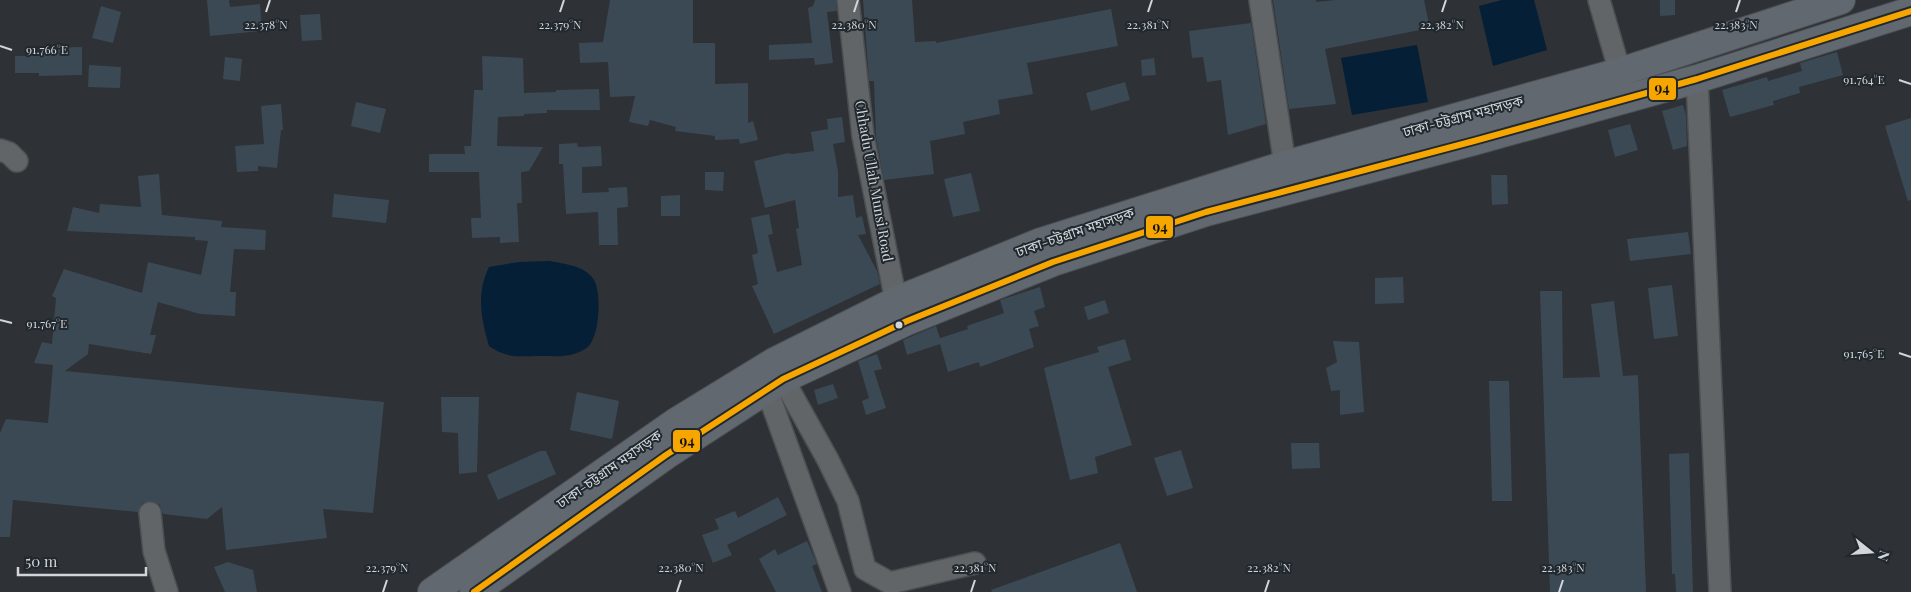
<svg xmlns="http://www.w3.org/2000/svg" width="1911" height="592" font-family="'Playfair Display','Noto Sans Bengali',serif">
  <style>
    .water { fill: #041f36 }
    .building { fill: #3b4954 }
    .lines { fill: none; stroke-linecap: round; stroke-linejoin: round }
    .minor-casing { stroke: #4b4f52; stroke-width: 24 }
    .highway-casing { stroke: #4b4f52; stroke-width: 30 }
    .minor { stroke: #626567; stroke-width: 21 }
    .highway { stroke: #616870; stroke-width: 28 }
    .bus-1-casing { stroke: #21282e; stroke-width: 10 }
    .bus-1 { stroke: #f7a600; stroke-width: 6 }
    .ticks { fill: none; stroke: #d2d6da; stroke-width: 2 }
    .bus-dot { fill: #d2d6da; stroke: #21282e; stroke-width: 2 }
    .labels { text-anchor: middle; stroke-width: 4; stroke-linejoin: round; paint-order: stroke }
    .street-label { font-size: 14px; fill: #d2d6da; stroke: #21282e }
    .ticks-label { font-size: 12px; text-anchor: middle; fill: #d2d6da; stroke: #21282e; stroke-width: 4; stroke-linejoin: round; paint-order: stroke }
    .line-badge { stroke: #21282e; stroke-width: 2 }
    .pale-badge-label { font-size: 14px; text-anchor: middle; font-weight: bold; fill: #111 }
  </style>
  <rect width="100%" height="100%" fill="#2e3135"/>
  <g class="water">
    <polygon points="1502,0 1534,0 1547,50 1493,66 1479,6"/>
    <polygon points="1417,45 1428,102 1352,115 1341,58"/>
    <path d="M549,261C564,264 585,265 594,280C602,293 600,341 585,349C570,358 558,356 541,356C519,356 508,359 489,346C481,318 476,294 489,267L519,262Z"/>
  </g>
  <g class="building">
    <polygon points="207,0 229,0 230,7 260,4 262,31 210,36"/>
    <polygon points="610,0 693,0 693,43 715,43 715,84 748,83 748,123 753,121 758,140 740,144 739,139 715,140 715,136 675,131 676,127 650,120 648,126 629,122 635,96 610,97 608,62 580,63 579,43 603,42"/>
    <polygon points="815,0 836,0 837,11 827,12 833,63 815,65 814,58 769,60 769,45 812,43 808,8 813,6"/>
    <polygon points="863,0 912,0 915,42 936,41 936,43 1111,9 1118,46 1027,63 1033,94 998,100 1000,114 963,122 965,134 930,141 934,174 884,180 876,137 874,81 869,81"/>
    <polygon points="1273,0 1316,0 1316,2 1335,0 1424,0 1430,28 1325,49 1336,104 1289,109"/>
    <polygon points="1660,0 1675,0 1675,15 1660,16"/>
    <polygon points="101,6 121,12 113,43 92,38"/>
    <polygon points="320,14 322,40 302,41 300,15"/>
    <polygon points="1251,23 1266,124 1228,135 1221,80 1207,82 1203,57 1192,58 1189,31"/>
    <polygon points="82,47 82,75 39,76 39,73 15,73 15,56 38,56 38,48"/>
    <polygon points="1837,52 1843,75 1799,87 1800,93 1773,101 1774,105 1730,117 1722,90 1767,77 1768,81 1802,71 1800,63"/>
    <polygon points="482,56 523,58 524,93 556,92 556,90 599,89 600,110 547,110 547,113 524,114 524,116 498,117 497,146 543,147 529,171 521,172 522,203 517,203 519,242 500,243 500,237 472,238 471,218 481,218 479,172 429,172 429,154 465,154 464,146 471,146 474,90 483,90"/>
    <polygon points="225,57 242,59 240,81 223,79"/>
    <polygon points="1154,58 1156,75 1142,76 1141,60"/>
    <polygon points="89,65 121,67 120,88 88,87"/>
    <polygon points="1125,82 1130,100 1091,111 1086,93"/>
    <polygon points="356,102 386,109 380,133 351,126"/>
    <polygon points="281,104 283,130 281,130 277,168 258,166 258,171 237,172 235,146 264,144 261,106"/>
    <polygon points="1683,105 1686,115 1687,146 1673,150 1662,111"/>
    <polygon points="842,117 845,142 833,144 838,171 838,197 853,195 856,218 862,216 866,234 858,235 877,271 880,284 774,334 752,286 758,284 752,255 758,253 751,218 769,214 773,234 768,235 777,272 802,265 796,229 799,228 795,200 765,208 754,161 788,153 792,154 814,151 811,132 828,129 827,119"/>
    <polygon points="1911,118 1911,200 1908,201 1885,126"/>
    <polygon points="1630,124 1638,150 1615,157 1608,130"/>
    <polygon points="577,143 578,147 601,146 602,166 582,167 582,193 609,192 608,188 627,187 628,207 617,208 618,245 599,245 598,212 566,214 563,164 559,164 559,144"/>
    <polygon points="705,172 724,172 723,191 705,190"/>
    <polygon points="971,173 980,211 953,217 944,179"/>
    <polygon points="159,174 162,215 222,221 221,227 266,230 265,250 234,249 230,292 236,292 235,316 200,314 158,302 150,335 156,335 151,354 89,344 88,354 65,371 384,402 373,513 323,509 327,538 226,550 222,507 207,519 163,514 160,505 149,501 142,503 138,512 13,500 10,537 0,537 0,433 6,419 48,423 53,365 34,363 42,342 52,344 56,298 52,296 64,269 142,293 148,262 201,275 208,241 195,240 195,237 67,231 73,207 99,213 100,204 141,207 138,176"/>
    <polygon points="1491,175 1507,175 1508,204 1492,205"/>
    <polygon points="334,194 389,200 386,223 332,217"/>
    <polygon points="680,195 680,216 661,216 661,196"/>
    <polygon points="1688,232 1691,254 1630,261 1627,239"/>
    <polygon points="1403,277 1404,303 1375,304 1375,278"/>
    <polygon points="1672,285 1678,336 1654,339 1648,288"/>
    <polygon points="1040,287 1045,307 1034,311 1039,326 1029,329 1034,347 980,367 979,362 948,372 940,344 907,355 903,340 936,326 940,338 968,329 967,326 1004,313 1000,300"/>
    <polygon points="1540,291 1562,291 1563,378 1600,377 1591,304 1614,301 1623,376 1638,375 1646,592 1550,592"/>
    <polygon points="1105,300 1109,313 1088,320 1084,307"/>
    <polygon points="1125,339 1131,360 1108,367 1132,445 1095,457 1098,473 1070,480 1044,368 1099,352 1097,347"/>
    <polygon points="1333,341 1359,342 1364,412 1340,415 1340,390 1331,391 1326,368 1337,362"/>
    <polygon points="877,354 882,369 874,371 886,408 866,415 862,401 869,398 858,361"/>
    <polygon points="1489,381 1509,381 1512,501 1492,501"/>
    <polygon points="833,384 838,398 818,405 814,390"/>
    <polygon points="577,392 619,401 612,439 570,430"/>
    <polygon points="441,397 479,397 477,472 459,474 458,433 442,432"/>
    <polygon points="1291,443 1319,443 1320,468 1292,469"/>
    <polygon points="1181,450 1193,488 1167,496 1154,458"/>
    <polygon points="540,451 546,451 556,474 498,500 487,475"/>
    <polygon points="1689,453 1693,592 1676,592 1675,574 1672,574 1669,454"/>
    <polygon points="778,497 787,515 727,545 732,555 713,563 702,535 719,529 715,519 735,511 738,518"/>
    <polygon points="807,541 817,564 812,566 822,592 776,592 759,559 775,549 778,555"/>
    <polygon points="1120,543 1137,592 992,592 991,590"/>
    <polygon points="228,562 253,570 257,592 225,592 214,567"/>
  </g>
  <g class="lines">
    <defs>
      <g id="minor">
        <polyline points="848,0 863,136 896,301"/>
        <polyline points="1260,0 1285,165"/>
        <polyline points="1599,0 1620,72"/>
        <polyline points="1697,79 1720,592"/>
        <polyline points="0,150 9,153 17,161"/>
        <polyline points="783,379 828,460 848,501 865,569 890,583 975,563"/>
        <polyline points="767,390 840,592"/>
        <polyline points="150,513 154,551 167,592"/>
      </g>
      <g id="highway">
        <polyline points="432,592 676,422 774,362 896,301 1041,242 1285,165 1620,72 1841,0"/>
        <polyline points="474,592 666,455 783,379 907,321 1053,262 1206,212 1474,141 1697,79 1911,11"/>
      </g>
    </defs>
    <use href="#minor" class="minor-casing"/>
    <use href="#highway" class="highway-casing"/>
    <use href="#minor" class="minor"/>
    <use href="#highway" class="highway"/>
    <defs>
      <polyline id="bus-1" points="474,592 666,455 783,379 907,321 1053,262 1206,212 1474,141 1697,79 1911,11"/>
    </defs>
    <use href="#bus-1" class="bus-1-casing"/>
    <use href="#bus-1" class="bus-1"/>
  </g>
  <path class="ticks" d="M266,12L270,0M560,12L564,0M854,12L858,0M1148,12L1152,0M1442,12L1446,0M1736,12L1740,0M0,46L12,50M1899,80L1911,84M0,320L12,323M1899,353L1911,357M383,592L387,580M677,592L681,580M971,592L975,580M1265,592L1269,580M1559,592L1563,580"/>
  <circle class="bus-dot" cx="899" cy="325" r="4.5"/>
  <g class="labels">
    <g class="street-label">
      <text transform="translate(1463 116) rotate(-15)" y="5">ঢাকা-চট্টগ্রাম মহাসড়ক</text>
      <text transform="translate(874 181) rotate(80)" y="5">Chhadu Ullah Munsi Road</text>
      <text transform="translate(1075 232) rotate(-19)" y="5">ঢাকা-চট্টগ্রাম মহাসড়ক</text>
      <text transform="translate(609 469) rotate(-35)" y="5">ঢাকা-চট্টগ্রাম মহাসড়ক</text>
    </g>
  </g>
  <g class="ticks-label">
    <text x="266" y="29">22.378°N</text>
    <text x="560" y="29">22.379°N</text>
    <text x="854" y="29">22.380°N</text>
    <text x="1148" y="29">22.381°N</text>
    <text x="1442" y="29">22.382°N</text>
    <text x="1736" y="29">22.383°N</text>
    <text x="47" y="54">91.766°E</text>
    <text x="1864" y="84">91.764°E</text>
    <text x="47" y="328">91.767°E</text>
    <text x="1864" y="358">91.765°E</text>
    <text x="387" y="572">22.379°N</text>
    <text x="681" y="572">22.380°N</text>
    <text x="975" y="572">22.381°N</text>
    <text x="1269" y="572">22.382°N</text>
    <text x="1563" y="572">22.383°N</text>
  </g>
  <g class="line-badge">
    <rect x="1648" y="77" width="29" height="24" rx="5" fill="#f7a600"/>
    <rect x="1145" y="215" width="29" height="24" rx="5" fill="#f7a600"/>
    <rect x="672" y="429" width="29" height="24" rx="5" fill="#f7a600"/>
  </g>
  <g class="pale-badge-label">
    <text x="1662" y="93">94</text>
    <text x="1160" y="232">94</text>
    <text x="687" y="446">94</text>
  </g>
  <g transform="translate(1871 552) rotate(107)" stroke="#21282e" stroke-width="4" paint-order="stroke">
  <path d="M0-4L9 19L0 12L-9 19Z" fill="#d2d6da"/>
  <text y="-8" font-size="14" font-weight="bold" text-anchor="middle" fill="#d2d6da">N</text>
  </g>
  <path d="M18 567v8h128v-8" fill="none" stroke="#d2d6da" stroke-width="2.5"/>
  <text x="25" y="567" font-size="15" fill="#d2d6da" stroke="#21282e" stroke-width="4" paint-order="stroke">50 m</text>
</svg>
